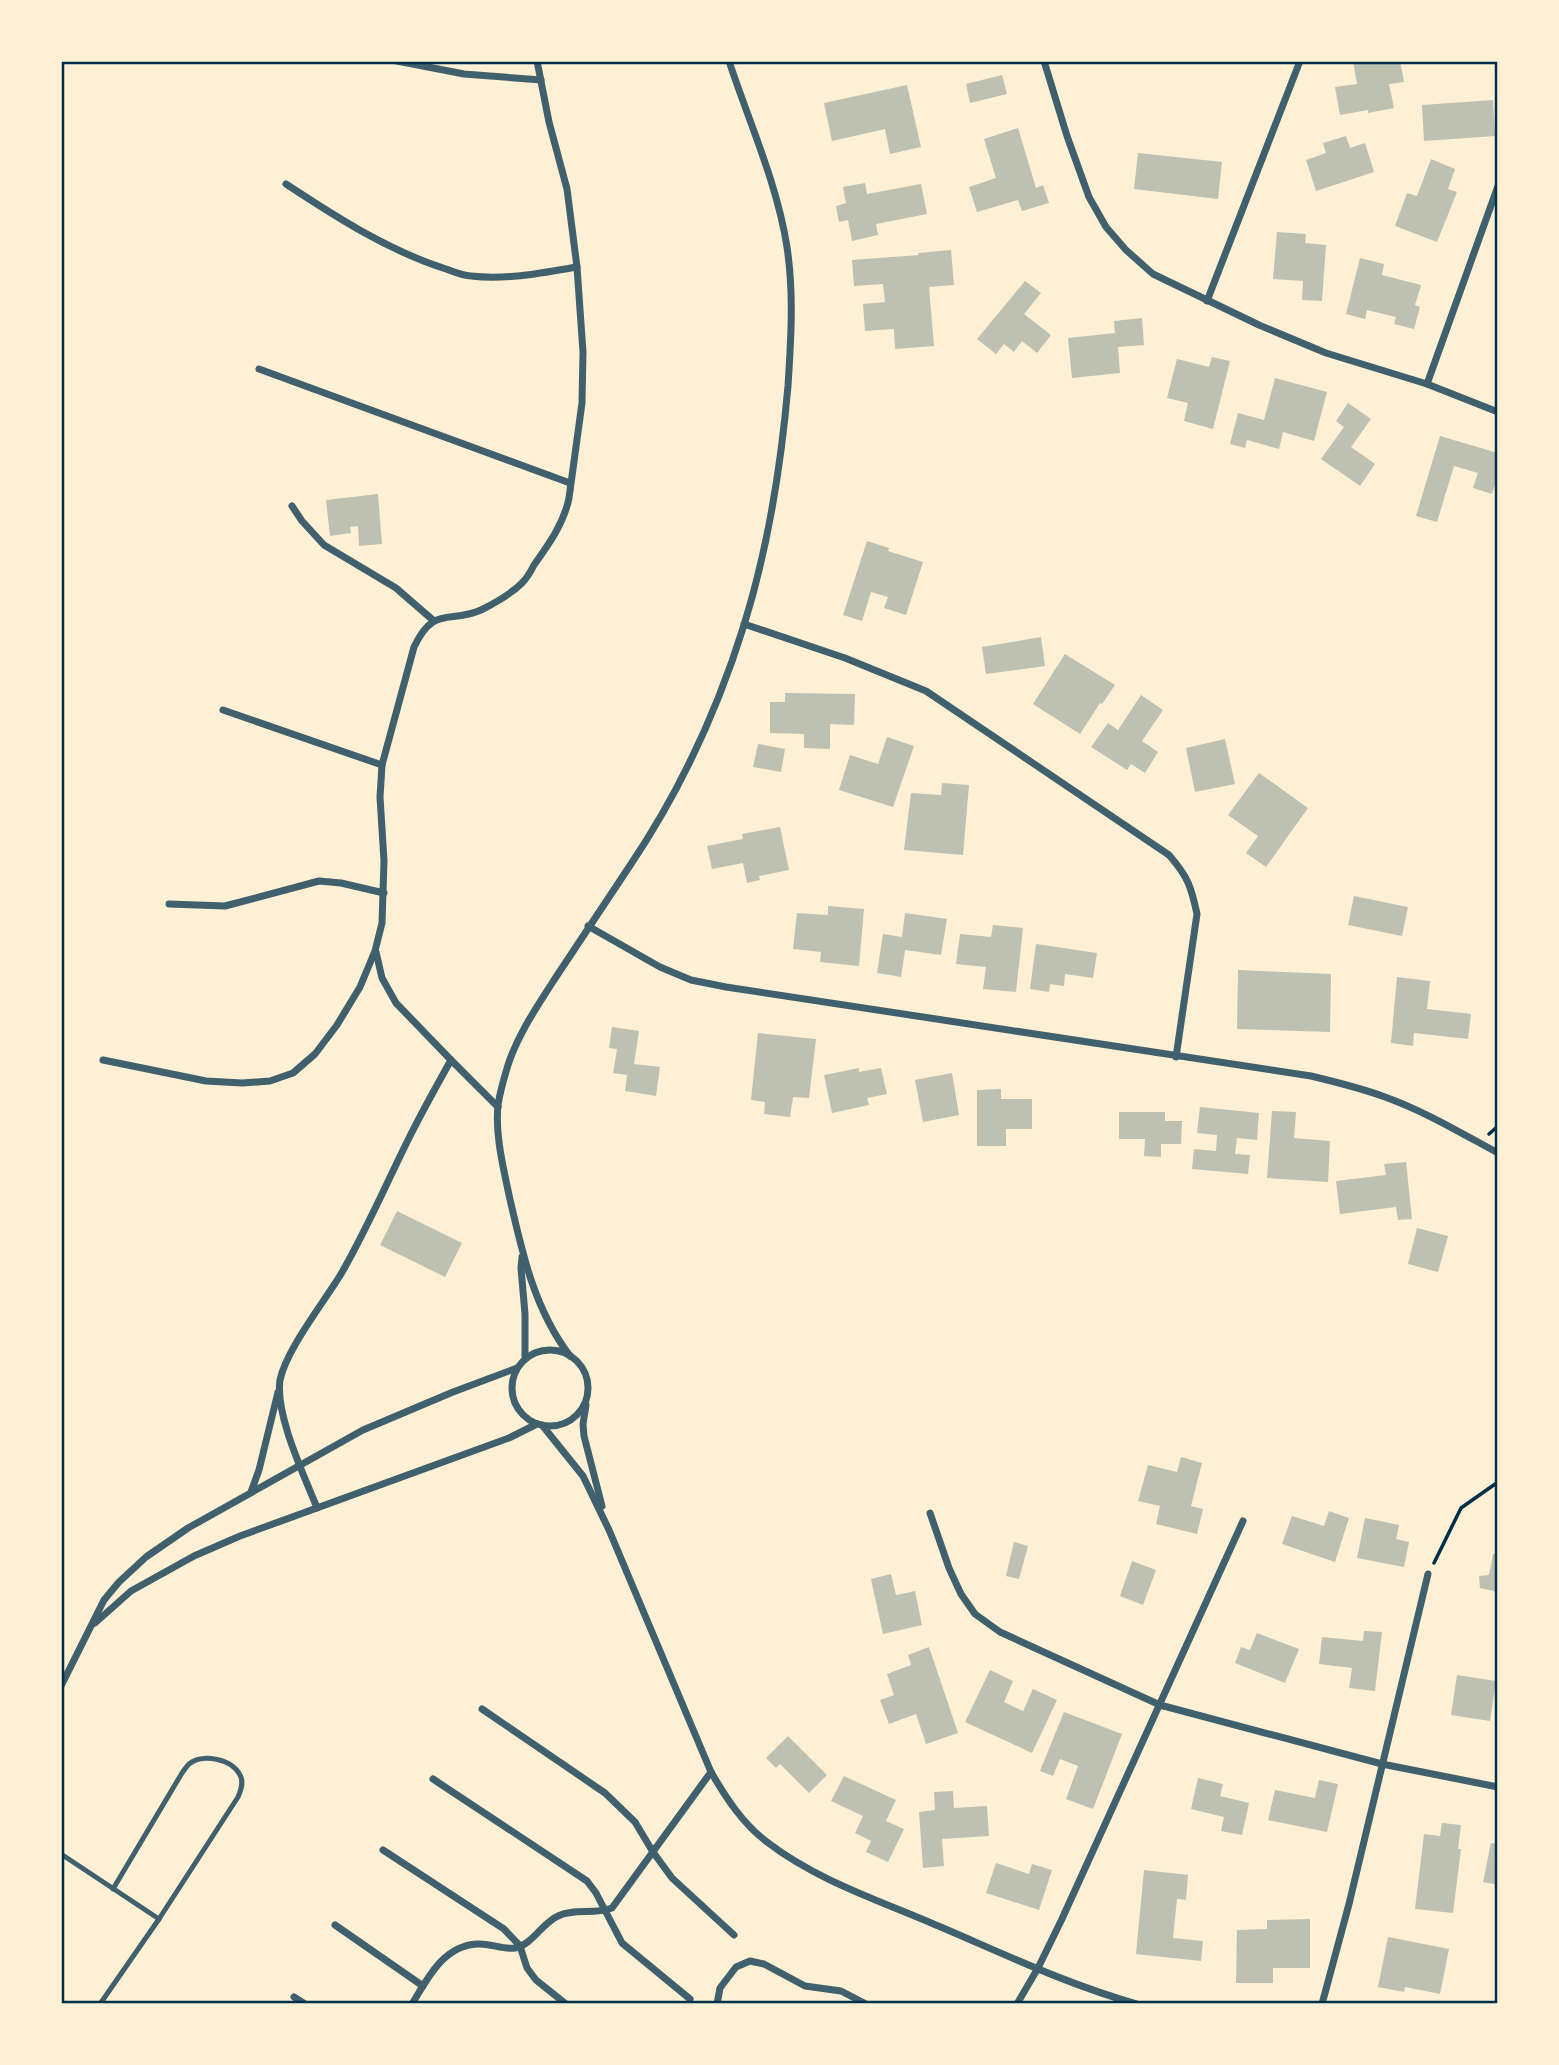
<svg xmlns="http://www.w3.org/2000/svg" width="1559" height="2065" font-family="'Archivo Narrow',sans-serif">
  <style>
    .building { fill: #bec0b2 }
    .lines { fill: none; stroke-linecap: round; stroke-linejoin: round }
    .path { stroke: #003049; stroke-width: 3.5 }
    .service { stroke: #3f606c; stroke-width: 5 }
    .minor { stroke: #3f606c; stroke-width: 7 }
    .neatline { fill: none; stroke: #003049; stroke-width: 2.5 }
  </style>
  <rect width="100%" height="100%" fill="#fdf0d5"/>
  <g class="building">
    <polygon points="1353,61 1400,61 1404,82 1389,84 1394,108 1368,113 1368,110 1340,115 1335,87 1357,84"/>
    <polygon points="1002,75 1007,94 970,103 966,84"/>
    <polygon points="907,85 921,147 890,154 885,129 832,141 824,103"/>
    <polygon points="1493,100 1495,136 1424,141 1422,105"/>
    <polygon points="1018,128 1036,188 1043,185 1049,203 1022,211 1018,200 977,212 969,187 996,178 984,139"/>
    <polygon points="1346,136 1350,148 1365,143 1374,172 1316,191 1306,160 1326,153 1323,143"/>
    <polygon points="1138,153 1222,162 1218,199 1134,189"/>
    <polygon points="1431,159 1455,169 1448,189 1457,192 1437,242 1395,226 1407,193 1417,196"/>
    <polygon points="865,183 867,194 921,184 927,214 876,224 878,235 852,241 848,220 839,222 836,206 846,203 843,187"/>
    <polygon points="1277,232 1306,234 1305,243 1326,245 1322,301 1302,300 1303,281 1273,279"/>
    <polygon points="951,250 954,285 929,287 934,346 895,349 894,329 865,331 863,304 885,302 883,284 854,286 852,260 919,255 918,253"/>
    <polygon points="1360,258 1384,264 1382,275 1421,285 1415,305 1420,307 1414,329 1394,324 1396,317 1367,310 1365,319 1346,314"/>
    <polygon points="1025,281 1041,293 1024,314 1051,335 1037,353 1022,341 1014,352 1004,344 996,354 977,339"/>
    <polygon points="1142,318 1144,345 1118,347 1120,373 1072,378 1068,338 1115,333 1114,321"/>
    <polygon points="1212,357 1230,361 1213,429 1184,421 1188,403 1167,398 1177,359 1209,367"/>
    <polygon points="1275,378 1327,392 1314,441 1283,432 1279,449 1247,440 1245,448 1230,444 1238,413 1264,420"/>
    <polygon points="1348,403 1371,419 1351,447 1375,464 1360,486 1321,459 1344,427 1336,421"/>
    <polygon points="1440,436 1498,453 1498,474 1492,494 1473,488 1478,473 1454,466 1437,522 1416,516"/>
    <polygon points="378,494 382,544 359,546 358,526 350,527 351,533 330,536 326,500"/>
    <polygon points="867,541 889,548 888,551 923,562 906,615 884,608 888,597 871,592 862,621 843,615"/>
    <polygon points="1041,637 1045,666 986,674 982,647"/>
    <polygon points="1065,654 1115,685 1102,704 1100,703 1080,734 1033,704"/>
    <polygon points="785,693 855,694 854,725 830,724 830,749 804,748 804,734 770,733 770,702 785,702"/>
    <polygon points="1141,695 1163,710 1142,741 1158,752 1145,773 1131,764 1127,770 1091,747 1108,723 1118,730"/>
    <polygon points="887,737 914,746 893,807 839,790 850,755 878,764"/>
    <polygon points="1225,739 1235,784 1195,792 1186,748"/>
    <polygon points="758,744 785,749 781,772 753,767"/>
    <polygon points="1259,773 1308,808 1266,867 1246,853 1258,836 1228,815"/>
    <polygon points="942,783 969,785 963,855 904,850 911,793 941,795"/>
    <polygon points="780,827 789,870 759,876 760,880 747,883 743,863 712,869 707,846 743,839 742,834"/>
    <polygon points="1354,896 1408,907 1402,936 1348,925"/>
    <polygon points="828,906 864,909 859,966 820,962 821,952 793,949 797,913 828,915"/>
    <polygon points="905,913 947,919 941,955 905,950 901,977 877,973 883,934 902,937"/>
    <polygon points="993,925 1023,928 1016,992 983,989 986,967 956,964 960,934 991,937"/>
    <polygon points="1036,944 1097,953 1093,978 1065,974 1064,986 1050,984 1049,992 1030,989"/>
    <polygon points="1238,970 1331,974 1330,1032 1237,1029"/>
    <polygon points="1397,977 1430,981 1427,1009 1471,1014 1468,1039 1414,1033 1413,1046 1391,1043"/>
    <polygon points="612,1027 639,1031 634,1064 660,1067 656,1096 625,1091 627,1075 613,1073 617,1049 609,1048"/>
    <polygon points="758,1033 816,1039 809,1098 793,1097 790,1117 764,1114 765,1102 751,1100"/>
    <polygon points="859,1068 859,1072 881,1068 887,1094 867,1098 869,1105 832,1113 824,1075"/>
    <polygon points="952,1073 959,1115 923,1122 915,1080"/>
    <polygon points="1001,1089 1001,1099 1032,1099 1032,1129 1006,1129 1006,1146 977,1146 977,1090"/>
    <polygon points="1200,1107 1259,1113 1257,1140 1237,1138 1235,1154 1250,1155 1248,1174 1192,1169 1194,1149 1216,1151 1217,1135 1197,1133"/>
    <polygon points="1272,1111 1296,1112 1294,1138 1330,1141 1328,1182 1267,1178"/>
    <polygon points="1119,1112 1165,1112 1165,1121 1182,1121 1181,1144 1161,1144 1161,1157 1144,1156 1145,1139 1119,1139"/>
    <polygon points="1406,1162 1412,1219 1398,1220 1396,1207 1340,1214 1336,1181 1386,1175 1384,1164"/>
    <polygon points="397,1211 462,1243 445,1277 380,1245"/>
    <polygon points="1417,1228 1448,1236 1438,1272 1408,1264"/>
    <polygon points="1181,1457 1202,1463 1191,1506 1203,1509 1197,1534 1156,1524 1160,1506 1138,1501 1148,1465 1177,1472"/>
    <polygon points="1329,1511 1349,1518 1335,1562 1282,1544 1292,1516 1324,1526"/>
    <polygon points="1365,1518 1399,1525 1396,1539 1409,1542 1404,1567 1357,1558"/>
    <polygon points="1014,1542 1028,1546 1019,1579 1006,1576"/>
    <polygon points="1493,1554 1498,1554 1498,1592 1480,1588 1479,1576 1489,1575"/>
    <polygon points="1132,1561 1156,1570 1143,1605 1120,1596"/>
    <polygon points="891,1574 896,1595 915,1591 922,1625 883,1634 871,1579"/>
    <polygon points="1364,1631 1382,1632 1375,1691 1349,1688 1352,1668 1319,1664 1322,1637 1363,1641"/>
    <polygon points="1257,1633 1299,1649 1285,1683 1235,1663 1241,1647 1250,1650"/>
    <polygon points="929,1647 958,1733 926,1744 916,1714 889,1724 880,1700 894,1695 887,1674 911,1665 908,1655"/>
    <polygon points="990,1670 1013,1681 1004,1702 1023,1711 1033,1689 1057,1700 1032,1753 965,1722"/>
    <polygon points="1457,1675 1496,1681 1490,1721 1451,1715"/>
    <polygon points="1064,1712 1122,1734 1093,1809 1066,1799 1078,1766 1060,1759 1053,1776 1040,1771"/>
    <polygon points="788,1736 827,1775 809,1793 780,1764 776,1768 766,1758"/>
    <polygon points="844,1776 896,1800 886,1821 904,1829 888,1862 866,1852 871,1841 855,1833 863,1816 831,1801"/>
    <polygon points="1198,1778 1223,1784 1220,1796 1249,1803 1242,1835 1221,1831 1224,1817 1191,1809"/>
    <polygon points="1319,1780 1338,1784 1327,1832 1268,1820 1275,1790 1315,1798"/>
    <polygon points="953,1791 954,1808 987,1806 989,1836 942,1839 944,1866 923,1868 919,1812 935,1810 934,1792"/>
    <polygon points="1442,1823 1461,1825 1458,1849 1461,1849 1453,1913 1415,1909 1424,1834 1440,1836"/>
    <polygon points="1491,1843 1498,1844 1498,1885 1483,1882"/>
    <polygon points="996,1863 1029,1874 1032,1864 1052,1870 1039,1910 986,1893"/>
    <polygon points="1144,1870 1188,1875 1186,1900 1177,1899 1173,1938 1203,1941 1201,1961 1136,1954"/>
    <polygon points="1310,1919 1310,1968 1273,1968 1273,1983 1236,1983 1237,1930 1267,1929 1267,1920"/>
    <polygon points="1388,1937 1449,1949 1440,1994 1405,1987 1404,1992 1378,1987"/>
  </g>
  <g class="lines">
    <g class="path">
      <polyline points="1489,1134 1498,1126"/>
      <polyline points="1434,1563 1461,1508 1498,1482"/>
    </g>
    <g class="service">
      <polyline points="61,1854 159,1919"/>
      <path d="M100,2004L159,1919L238,1797C241,1790 244,1782 240,1775C232,1759 203,1753 189,1764C186,1767 184,1770 182,1773L113,1889"/>
    </g>
    <g class="minor">
      <polyline points="397,61 464,74 541,80"/>
      <polyline points="1044,61 1067,136 1089,197 1106,227 1126,250 1153,274 1259,325 1326,353 1427,384 1498,412"/>
      <path d="M286,184C336,217 389,251 446,269C454,272 463,276 471,276C507,280 542,273 577,267"/>
      <polyline points="1207,301 1300,61"/>
      <polyline points="259,369 570,483"/>
      <polyline points="1427,384 1498,186"/>
      <polyline points="292,506 302,521 324,545 396,588 434,621"/>
      <path d="M744,624L845,658L926,691L1169,855C1188,877 1191,886 1197,914L1176,1057"/>
      <polyline points="223,710 382,765"/>
      <polyline points="169,904 225,906 319,881 341,883 384,893"/>
      <path d="M588,926L660,967L691,980L726,987L1311,1076C1336,1082 1361,1088 1385,1097C1424,1111 1461,1133 1498,1153"/>
      <polyline points="376,952 382,978 396,1003 451,1060 498,1107"/>
      <path d="M103,1060L206,1081L242,1083L270,1081L293,1073L315,1054L337,1025L360,987L375,951L382,923L384,861L380,797L382,765L414,647C434,605 449,624 481,610C495,603 511,594 522,583C527,578 531,571 534,565C549,544 564,523 569,498L582,403L583,352L577,267L567,189L549,122L537,61"/>
      <polyline points="522,1257 521,1268 525,1314 525,1359"/>
      <circle cx="550" cy="1388" r="38"/>
      <path d="M570,1356C534,1309 522,1252 509,1195C503,1166 495,1135 498,1105C500,1092 504,1078 508,1065C518,1034 537,1007 554,980C580,941 606,902 631,864C680,791 718,709 744,625C768,548 781,466 788,386C791,339 794,293 787,247C777,183 749,122 729,61"/>
      <polyline points="586,1405 583,1424 584,1436 602,1506"/>
      <path d="M542,1425L583,1476L609,1530L711,1772C726,1798 743,1824 767,1842C815,1879 875,1899 929,1922C998,1951 1065,1984 1137,2004"/>
      <polyline points="251,1492 259,1470 278,1392"/>
      <path d="M317,1508C304,1475 275,1415 280,1380C286,1350 324,1302 341,1274C367,1229 387,1182 410,1136C423,1110 437,1085 451,1060"/>
      <polyline points="930,1513 949,1568 961,1594 975,1614 1000,1632 1160,1705 1382,1764 1498,1787"/>
      <polyline points="95,1623 131,1591 194,1556 240,1536 509,1438 537,1424"/>
      <polyline points="61,1686 104,1600 119,1582 146,1557 188,1528 363,1430 453,1392 517,1368"/>
      <polyline points="482,1709 605,1793 635,1822 653,1852 672,1878 734,1935"/>
      <polyline points="433,1779 587,1881 596,1893 622,1943 690,1999"/>
      <polyline points="383,1850 504,1929 520,1946 527,1968 536,1980 566,2004"/>
      <polyline points="335,1925 423,1986"/>
      <polyline points="294,1997 305,2004"/>
      <path d="M412,2004C428,1978 443,1946 477,1944C490,1943 503,1950 515,1948C532,1945 542,1923 558,1916C575,1908 594,1915 612,1908L711,1772"/>
      <polyline points="717,2004 720,1988 736,1967 750,1961 764,1964 805,1986 841,1991 866,2004"/>
      <polyline points="1017,2004 1038,1968 1061,1921 1243,1521"/>
      <polyline points="1322,2004 1349,1904 1428,1574"/>
    </g>
  </g>
  <rect width="1559" height="2065" fill="none" stroke="#fdf0d5" stroke-width="126"/>
  <rect x="63" y="63" width="1433" height="1939" class="neatline"/>
</svg>
